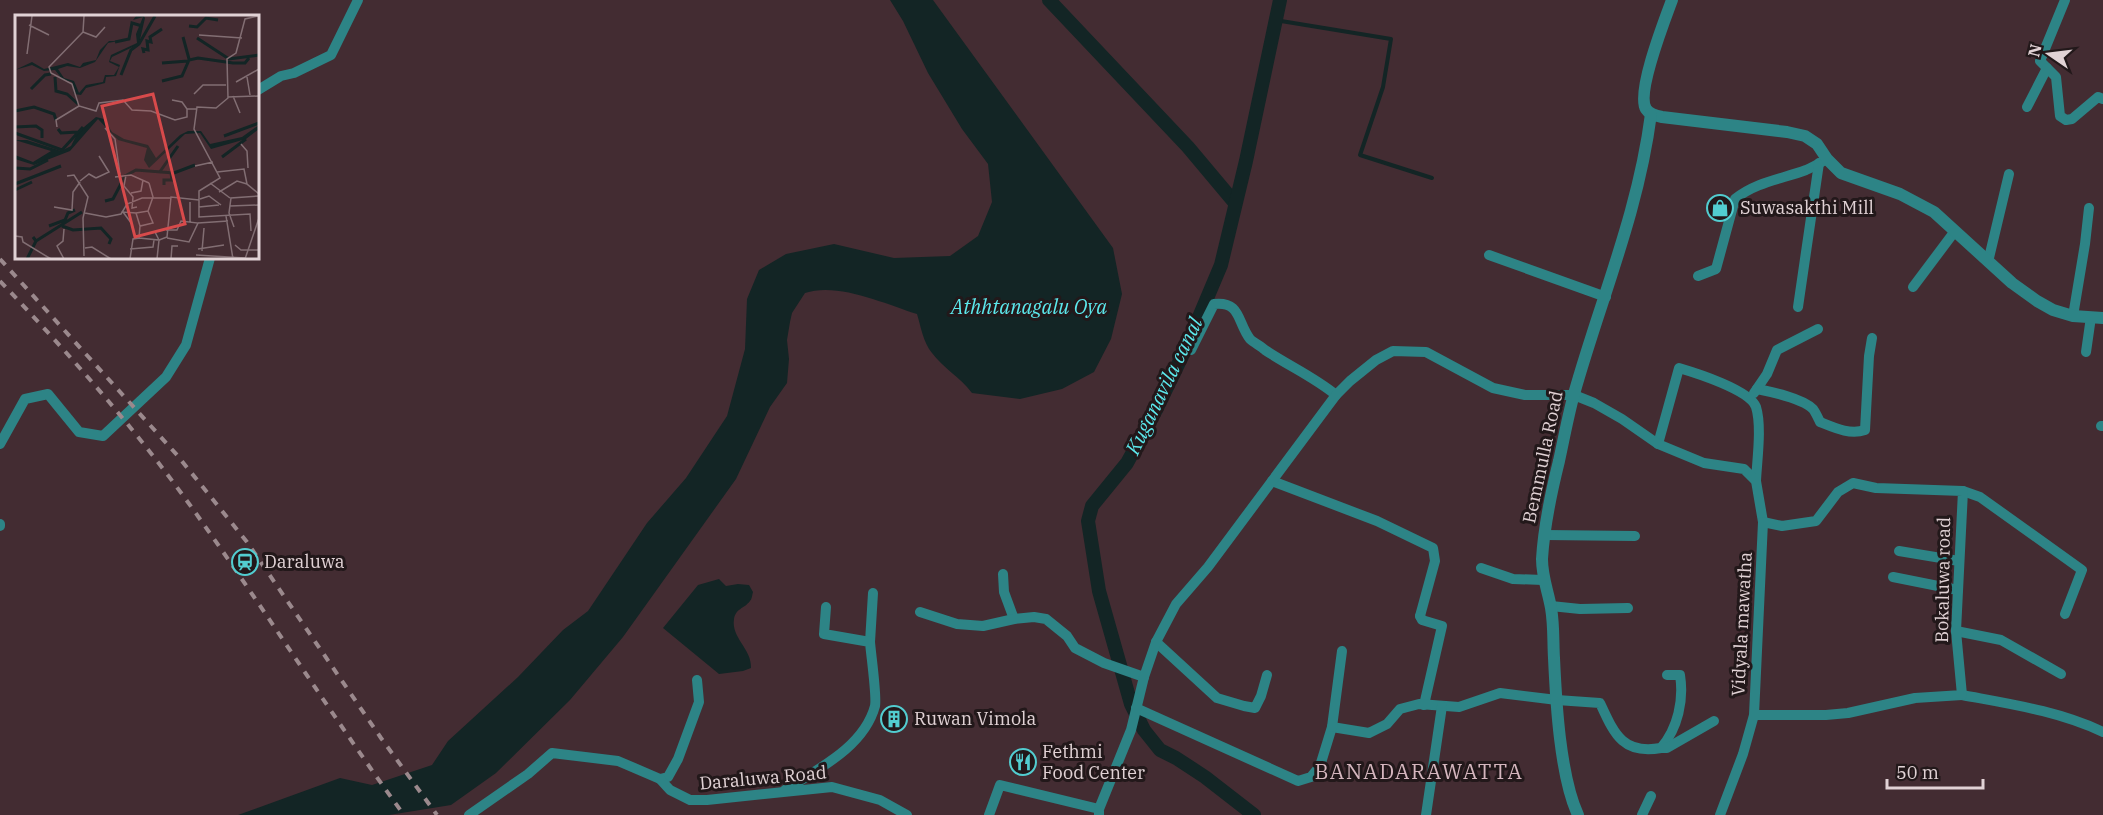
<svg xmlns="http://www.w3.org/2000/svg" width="2103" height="815" font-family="'IBM Plex Serif',serif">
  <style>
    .water { fill: #132525 }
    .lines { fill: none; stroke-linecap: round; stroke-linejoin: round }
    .stream { stroke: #132525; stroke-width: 4 }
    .canal { stroke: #132525; stroke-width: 14 }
    .minor { stroke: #2d8486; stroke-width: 10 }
    .tertiary { stroke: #2d8486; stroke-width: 12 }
    .rail { stroke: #9b898d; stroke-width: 4; stroke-dasharray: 8 8; stroke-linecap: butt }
    .labels { text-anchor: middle; stroke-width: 6; stroke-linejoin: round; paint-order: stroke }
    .poi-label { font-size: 18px; fill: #e1d2d5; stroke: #22181a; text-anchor: start }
    .street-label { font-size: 18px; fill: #e1d2d5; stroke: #22181a }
    .water-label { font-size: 20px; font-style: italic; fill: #5ce8ec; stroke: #22181a }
    .quarter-label { font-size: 21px; letter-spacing: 1.5px; fill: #d5b6be; stroke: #22181a }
    .inset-river { fill: none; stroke: #132525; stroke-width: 3 }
    .inset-road { fill: none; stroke: #826e73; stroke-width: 1.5 }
    .view { fill: #d84a4b; fill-opacity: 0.15; stroke: #d84a4b; stroke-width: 3 }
    .inset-edge { fill: none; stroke: #e1d2d5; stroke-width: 3 }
  </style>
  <rect width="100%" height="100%" fill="#432c32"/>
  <g class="water">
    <path d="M890,0H933L1113,248L1122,294L1111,339L1094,372L1062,389L1020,399L972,393C960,377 943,368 932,353C923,342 921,327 917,314C885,304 838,282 805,293L792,313L790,322L787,340L789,359L787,383L770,407L736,479L623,637L570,700L496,773L451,805L389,815H238L340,778L372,785L432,765L448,741L518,677L563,630L588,611L647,523L686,478L727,416L745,349L747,299L759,270L786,254L834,244L894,258L950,256L978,236L992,202L988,164L962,129L928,73L903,21Z"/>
    <path d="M719,579L726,586L738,584L749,585L753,592C752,595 752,599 750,601C744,609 736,608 734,619C731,638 752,649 751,668L743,671L719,674L663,628L698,585Z"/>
  </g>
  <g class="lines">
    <polyline class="stream" points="1275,20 1391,39 1383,87 1360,155 1432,178"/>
    <g class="canal">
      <polyline points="1049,0 1188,147 1235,203"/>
      <polyline points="1254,815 1205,777 1176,758 1160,750 1144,730 1131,704 1099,591 1088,521 1092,506 1127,463 1156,410 1186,348 1221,265 1246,161 1280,0"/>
    </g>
    <g class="minor">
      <polyline points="2065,0 2040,61 2056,77 2060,116 2066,120 2072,119 2098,97 2103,99"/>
      <polyline points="258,90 281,76 294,73 331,55 358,0"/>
      <polyline points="2027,107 2047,68"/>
      <polyline points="1489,255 1606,297"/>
      <polyline points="1988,262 2009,174"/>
      <path d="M1698,276L1716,269L1735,199C1756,182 1782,179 1806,170C1813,167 1820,163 1827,159"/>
      <polyline points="1913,287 1955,231"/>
      <polyline points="1798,307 1819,163"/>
      <polyline points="2073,316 2085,244 2089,208"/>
      <path d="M1191,350L1214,304C1241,301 1237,322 1250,339C1254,343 1261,346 1265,350C1289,366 1314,377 1336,395"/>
      <polyline points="2086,352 2091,317"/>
      <path d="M1757,389C1772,392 1802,398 1813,409C1816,413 1818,418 1820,422C1835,428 1850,435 1865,430L1869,356L1872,338"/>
      <polyline points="1754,393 1767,374 1777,350 1818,329"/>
      <polyline points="2101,426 2103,426"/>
      <polyline points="0,444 25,399 48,394 79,432 103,436 166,377 186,345 210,258"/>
      <path d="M1658,444L1679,368C1696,373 1750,390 1756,407C1762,426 1757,460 1756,481"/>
      <polyline points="1272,481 1377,521 1433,548 1435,561 1420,616"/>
      <polyline points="1963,491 1980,497 2082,570 2065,614"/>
      <polyline points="0,524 0,526"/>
      <polyline points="1545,535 1635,536"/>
      <polyline points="1899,551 1959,561"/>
      <polyline points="1481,568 1513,579 1543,580"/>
      <polyline points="1003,574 1004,592 1014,619"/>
      <polyline points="1893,577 1958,590"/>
      <polyline points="1551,606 1580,609 1628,608"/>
      <polyline points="920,612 957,624 983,626 1014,619 1034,617 1046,619 1067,636 1075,648 1104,663 1144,677"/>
      <polyline points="1420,616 1422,620 1442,626 1424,705"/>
      <polyline points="1956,631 2001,640 2061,674"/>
      <polyline points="870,642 873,593"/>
      <polyline points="1156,642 1217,698 1244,706 1255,708 1261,696 1267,675"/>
      <path d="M1962,695C2010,704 2059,711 2103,732"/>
      <path d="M1136,708L1298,781L1311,777L1320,766L1332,727L1369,733L1387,724L1400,709L1419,704L1459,707L1500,693L1557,700L1600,703C1614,733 1622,755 1661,748C1678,728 1684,700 1680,675H1667"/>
      <polyline points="1332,727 1342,651"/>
      <polyline points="1661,748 1667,748 1714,721"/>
      <polyline points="660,779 668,777 678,759 699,702 697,680"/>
      <path d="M785,790C818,769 864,747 875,706C877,696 871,655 870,642L824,634L826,607"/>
      <polyline points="469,815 528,774 552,753 618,761 660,779 670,790 690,800 707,800 832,787 880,800 907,815"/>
      <polyline points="989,815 1000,785 1099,809"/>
      <polyline points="1099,815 1099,809 1131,730 1144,677 1156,642 1176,604 1208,567 1336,395 1350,381 1376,360 1393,351 1426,352 1493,388 1525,395 1574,395 1594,403 1622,419 1658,444 1704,463 1744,469 1756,481 1763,522"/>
      <polyline points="1426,815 1442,706"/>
      <polyline points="1642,815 1651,796"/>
      <polyline points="1720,815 1743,754 1754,715 1826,715 1848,713 1915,698 1962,695 1956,631 1963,491 1876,488 1853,483 1838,492 1816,521 1782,526 1763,522 1754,715"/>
    </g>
    <g class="tertiary">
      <path d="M1672,0C1665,19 1636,93 1646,109C1649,114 1657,116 1662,117L1787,132L1805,136L1817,144L1827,159L1841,173L1900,194L1934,212L2012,283L2037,301L2053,310L2073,316L2103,318"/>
      <path d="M1578,815C1560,776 1556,702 1554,658C1553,642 1554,625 1551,608C1548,591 1542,577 1542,559C1544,526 1551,493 1559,461C1564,438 1568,416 1574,394C1601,298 1638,214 1651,114"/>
    </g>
    <g class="rail">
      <polyline points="0,259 177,455 247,542 381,738 437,815"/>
      <path d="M0,281C72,357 142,436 202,522C271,619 334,719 404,815"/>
    </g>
  </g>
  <defs>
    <symbol id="shop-ring" viewBox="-11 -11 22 22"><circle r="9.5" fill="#22181a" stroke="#52cdd0" stroke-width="1.5"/><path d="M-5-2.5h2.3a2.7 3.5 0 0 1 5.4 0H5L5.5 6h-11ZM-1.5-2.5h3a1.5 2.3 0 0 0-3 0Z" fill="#52cdd0"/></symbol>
    <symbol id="station-ring" viewBox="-11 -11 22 22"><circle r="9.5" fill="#22181a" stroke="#52cdd0" stroke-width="1.5"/><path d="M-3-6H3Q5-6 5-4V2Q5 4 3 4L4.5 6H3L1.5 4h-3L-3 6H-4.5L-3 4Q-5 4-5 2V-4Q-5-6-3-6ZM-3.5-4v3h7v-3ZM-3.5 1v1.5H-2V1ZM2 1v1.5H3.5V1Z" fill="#52cdd0"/></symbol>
    <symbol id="building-ring" viewBox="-11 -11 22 22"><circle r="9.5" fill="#22181a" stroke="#52cdd0" stroke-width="1.5"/><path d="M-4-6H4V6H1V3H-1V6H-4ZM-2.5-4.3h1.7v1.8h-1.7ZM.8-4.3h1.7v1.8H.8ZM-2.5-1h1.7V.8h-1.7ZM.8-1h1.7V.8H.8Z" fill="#52cdd0"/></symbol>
    <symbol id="restaurant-ring" viewBox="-11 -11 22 22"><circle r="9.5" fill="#22181a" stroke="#52cdd0" stroke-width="1.5"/><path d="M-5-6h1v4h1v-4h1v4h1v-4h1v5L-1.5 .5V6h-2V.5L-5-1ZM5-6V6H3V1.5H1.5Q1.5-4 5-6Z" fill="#52cdd0"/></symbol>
  </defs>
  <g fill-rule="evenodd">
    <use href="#shop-ring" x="1705" y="193" width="30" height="30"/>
    <use href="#station-ring" x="230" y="547" width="30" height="30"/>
    <use href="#building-ring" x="879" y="704" width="30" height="30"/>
    <use href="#restaurant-ring" x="1008" y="747" width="30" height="30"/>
  </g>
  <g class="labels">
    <g class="poi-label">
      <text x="1740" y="214">Suwasakthi Mill</text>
      <text x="264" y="568">Daraluwa</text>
      <text x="914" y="725">Ruwan Vimola</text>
      <text x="1042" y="758">Fethmi<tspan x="1042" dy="21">Food Center</tspan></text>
    </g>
    <g class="street-label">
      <text transform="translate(1543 457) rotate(-78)" y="6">Bemmulla Road</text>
      <text transform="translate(1943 580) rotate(-89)" y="6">Bokaluwa road</text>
      <text transform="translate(1742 624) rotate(-87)" y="6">Vidyala mawatha</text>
      <text transform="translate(763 778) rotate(-5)" y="6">Daraluwa Road</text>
    </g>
    <g class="water-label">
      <text x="1029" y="314">Athhtanagalu Oya</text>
      <text transform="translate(1164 386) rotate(-64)" y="7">Kuganavila canal</text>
    </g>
    <g class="quarter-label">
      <text x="1419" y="779">BANADARAWATTA</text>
    </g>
  </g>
  <g transform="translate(15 15)">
    <rect width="244" height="244" fill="#432c32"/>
    <path d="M121,1H129L130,3L124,29L97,42L95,46L105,50L101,61L91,62L90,68L71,73L66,80L59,79L57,67L48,65L40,55L29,56L17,50L0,55L17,47L29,54L53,48L65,52L68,48L81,45L85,35L94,26H103L93,28L80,47L65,53L52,51L43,54L49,63L59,66L64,78L71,70L88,67L90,60H99L104,52L94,47L96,40L122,28L121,19L128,2L118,5ZM81,102L89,104L97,117L109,124L133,130L141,143L165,120L173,116H186L195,129L227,122L244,110V114L231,124L196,134L185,118L170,119L134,153L129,145L132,133L103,125L83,104L55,136L19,150L0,144V140L18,147L36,136L0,125H12L46,136L56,131L63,117Z" fill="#132525"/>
    <path class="inset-river" d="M174,11L182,12L191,3L203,5M168,22L174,44M182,23L214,44L244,40M100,27L114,24L117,8L127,11M129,38L128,34L133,35L132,26L136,27L135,22L147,14M147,48L173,46M106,60L116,35L124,29L140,1M40,62L41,76L52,79L63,89M147,66L167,61L174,45L183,43L218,48H230L234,43M16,74L30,60L36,59M0,96L19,92L39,99L41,105M0,112L21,111L27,115V123M43,114L46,118L63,117M0,118L47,135L68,112M209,121L244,108M207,142L231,124M0,153L15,154L33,145M144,158L163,131M0,169L46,151M149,170V165H157L156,158M0,175L17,167M90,186L98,184L110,161L121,155L159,158L180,150M34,211L50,205L53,198L60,195M47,211L58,215L86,213L96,224L94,229M18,222L21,226L67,197M12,244L21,226"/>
    <path class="inset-road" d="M69,1L68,17L34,52L36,58L57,69L64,91L81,96L84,88L108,85L117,95L136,96L160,105L172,102V94H181M14,10L34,20M68,17L81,22L90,12M184,20L227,23M12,39L17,1M232,62L235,80M221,67L244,54M179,79L188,70H211M218,81L225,98M213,82L244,81M157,85L167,87L172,94M42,112L41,105L64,91M90,113L100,124L105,159M226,129L232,136L233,153M180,151L198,147M202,157L229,154L232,169L244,179M111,160L109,171L118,182L117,193L122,192M52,161L59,160L73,182L68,203L69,241M100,162L116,160L134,168M81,163L94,157L84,141M65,166L74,159L81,163M195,168L215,183M204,177L222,166L232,169M116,178L126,176L128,165M185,184L194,181L206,190M215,191L244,190M39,192L57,195L58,177L65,167M184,192L204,190M133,196L138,182L134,168M70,198L91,202L106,199L112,189L127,183H156M211,201L218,244M175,207V187M183,208L213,206M117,209L108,197L121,198L125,211L138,208L133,196L121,198M219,212L214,198L216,183L244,181M49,214L48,226L42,231L49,244M151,215H162L166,206L183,208L174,227L152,223M236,216L235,199L184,202V176L205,163L179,114L182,92L201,93L213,83L212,44L221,38L230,4L243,1M0,221L7,222L8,227L36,244M124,223L144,225L140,217M220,230L226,235H244M70,233L77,232L96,244M115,234L138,232L139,225M183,234L209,230M187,236L189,213M181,240L230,243M52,244H73M115,244L118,224L124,223L125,211M142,244L144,225L152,222L156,182L184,185M156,244L157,231H163M230,244L244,203"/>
    <path class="view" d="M138,79L170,209L120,222L87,91Z"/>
    <rect width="244" height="244" class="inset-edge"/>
  </g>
  <g transform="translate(2049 54) rotate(284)" stroke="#22181a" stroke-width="4.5" paint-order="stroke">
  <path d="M0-4.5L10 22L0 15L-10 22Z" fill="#e1d2d5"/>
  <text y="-9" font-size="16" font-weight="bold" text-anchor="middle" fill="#e1d2d5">N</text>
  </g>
  <path d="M1887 779v9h96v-9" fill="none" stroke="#e1d2d5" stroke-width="3"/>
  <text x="1896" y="779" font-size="18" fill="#e1d2d5" stroke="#22181a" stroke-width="4.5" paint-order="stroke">50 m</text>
</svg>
